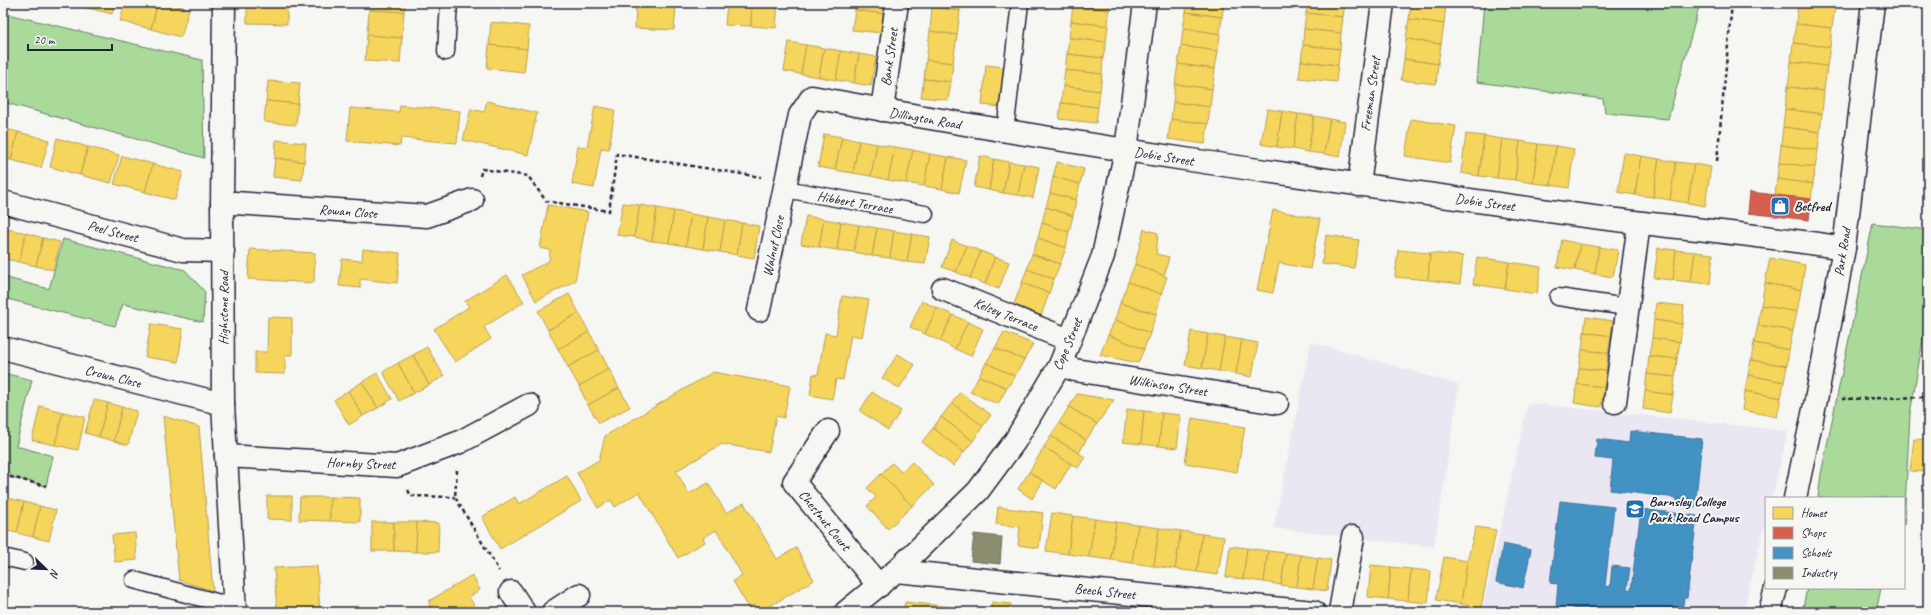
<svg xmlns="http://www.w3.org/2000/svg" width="1931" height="615" font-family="Caveat,sans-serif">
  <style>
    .built { fill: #eae6f2 }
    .green { fill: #aada9a; stroke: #667e6a }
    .homes { fill: #f6d55c; stroke: #b69f52 }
    .shops { fill: #d6604d; stroke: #a04d48 }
    .schools { fill: #4393c3; stroke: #39719a }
    .industry { fill: #8c8c6e; stroke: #6c6c5f }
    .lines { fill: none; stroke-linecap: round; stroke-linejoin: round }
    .lane-casing { stroke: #22223b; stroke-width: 19 }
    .street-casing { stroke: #22223b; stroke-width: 25 }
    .highway-casing { stroke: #22223b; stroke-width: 25 }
    .path { stroke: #22223b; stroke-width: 2.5; stroke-dasharray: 4 3; stroke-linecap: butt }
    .lane { stroke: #f6f6f2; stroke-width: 16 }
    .street { stroke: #f6f6f2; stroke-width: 22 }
    .highway { stroke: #f6f6f2; stroke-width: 22 }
    .labels { text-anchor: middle; stroke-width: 4; stroke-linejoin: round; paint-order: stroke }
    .street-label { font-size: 14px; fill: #22223b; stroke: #f6f6f2 }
    .poi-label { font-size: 14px; font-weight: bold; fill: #22223b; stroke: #f6f6f2; text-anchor: start }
  </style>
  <rect width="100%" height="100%" fill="#f6f6f2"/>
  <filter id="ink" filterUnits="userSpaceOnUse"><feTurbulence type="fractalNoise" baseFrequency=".025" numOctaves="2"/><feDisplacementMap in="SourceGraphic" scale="8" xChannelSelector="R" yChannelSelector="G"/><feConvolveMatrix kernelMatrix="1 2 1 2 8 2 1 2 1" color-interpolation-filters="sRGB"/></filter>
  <g filter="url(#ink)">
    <g class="built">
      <polygon points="1311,342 1459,385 1434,547 1274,528"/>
      <polygon points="1528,403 1788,431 1772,498 1766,498 1766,520 1743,612 1482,612"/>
    </g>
    <g class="green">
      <polygon points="1484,3 1700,3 1668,119 1605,113 1603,99 1477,82"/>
      <polygon points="3,13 202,60 204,158 3,102"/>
      <polygon points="1873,223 1928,230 1928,311 1910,414 1904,525 1904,498 1818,498 1821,474"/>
      <polygon points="63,239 185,270 205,292 203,322 123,304 115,326 3,298 3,277 49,289"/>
      <polygon points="3,373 32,380 16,446 53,456 46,486 3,475"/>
      <polygon points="1807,588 1881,588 1876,612 1802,612"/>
    </g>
    <g class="homes">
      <polygon points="80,3 115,3 112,14 80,6"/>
      <polygon points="125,3 158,3 151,29 120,21"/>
      <polygon points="158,3 168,3 189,9 181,37 151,29"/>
      <polygon points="247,3 287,3 287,24 247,23"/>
      <polygon points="370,3 405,3 404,12 369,10"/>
      <polygon points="637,3 676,3 676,7 636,5"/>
      <polygon points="727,3 752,3 751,26 725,25"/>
      <polygon points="752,3 778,3 776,28 751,26"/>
      <polygon points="856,3 886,3 884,14 855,10"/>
      <polygon points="933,3 961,3 960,11 932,7"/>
      <polygon points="1074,3 1110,3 1109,10 1073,5"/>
      <polygon points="1187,3 1224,3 1222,17 1186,12"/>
      <polygon points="1308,3 1345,3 1343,17 1306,13"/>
      <polygon points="1411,3 1446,3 1444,24 1409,19"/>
      <polygon points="1798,3 1835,6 1832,28 1796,24"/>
      <polygon points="636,5 676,7 674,30 635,28"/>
      <polygon points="1073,5 1109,10 1108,26 1071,21"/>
      <polygon points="932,7 960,11 957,35 930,31"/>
      <polygon points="369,10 404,12 402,38 367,35"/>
      <polygon points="855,10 884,14 882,33 852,30"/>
      <polygon points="1186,12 1222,17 1220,34 1183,28"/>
      <polygon points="1306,13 1343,17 1341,33 1304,29"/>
      <polygon points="1409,19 1444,24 1441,44 1406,39"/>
      <polygon points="1071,21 1108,26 1106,42 1069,38"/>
      <polygon points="491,22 529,26 527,49 489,45"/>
      <polygon points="1796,24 1832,28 1830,47 1793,43"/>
      <polygon points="1183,28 1220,34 1218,51 1181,46"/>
      <polygon points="1304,29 1341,33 1340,49 1303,45"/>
      <polygon points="930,31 957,35 953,63 926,60"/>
      <polygon points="367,35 402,38 400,63 365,61"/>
      <polygon points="1069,38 1106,42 1103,58 1067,54"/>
      <polygon points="1406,39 1441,44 1438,64 1404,59"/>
      <polygon points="789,42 806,45 801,74 784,71"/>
      <polygon points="1793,43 1830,47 1827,66 1791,62"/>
      <polygon points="489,45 527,49 524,72 487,68"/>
      <polygon points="806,45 824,48 819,77 801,74"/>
      <polygon points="1303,45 1340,49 1338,65 1301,61"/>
      <polygon points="1181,46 1218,51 1215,69 1178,64"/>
      <polygon points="824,48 841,51 836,80 819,77"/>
      <polygon points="841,51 859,54 854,83 836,80"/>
      <polygon points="859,54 876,57 871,86 854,83"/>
      <polygon points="1067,54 1103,58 1102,74 1065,70"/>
      <polygon points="1404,59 1438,64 1436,84 1401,80"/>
      <polygon points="926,60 953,63 951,82 924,79"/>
      <polygon points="1301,61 1338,65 1336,82 1299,78"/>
      <polygon points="1791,62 1827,66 1824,91 1788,87"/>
      <polygon points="1178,64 1215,69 1212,89 1175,84"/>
      <polygon points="986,65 1005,67 1001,107 982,105"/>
      <polygon points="1065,70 1102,74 1100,91 1063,86"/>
      <polygon points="924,79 951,82 948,100 921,97"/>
      <polygon points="268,81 300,83 298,104 266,101"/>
      <polygon points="1175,84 1212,89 1210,107 1173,102"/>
      <polygon points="1063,86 1100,91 1098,107 1061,103"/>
      <polygon points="1788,87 1824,91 1822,114 1785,109"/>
      <polygon points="266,101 298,104 296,125 264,122"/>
      <polygon points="487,101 537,113 528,155 463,140 471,109 484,112"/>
      <polygon points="1173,102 1210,107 1208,124 1171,119"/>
      <polygon points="1061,103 1098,107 1096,123 1059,119"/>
      <polygon points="400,105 460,111 457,143 401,138 400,146 347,141 350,108 399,112"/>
      <polygon points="595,106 615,110 609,149 601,148 594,188 572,184 578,146 587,147"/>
      <polygon points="1267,109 1282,111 1277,147 1261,144"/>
      <polygon points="1785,109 1822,114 1820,132 1783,127"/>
      <polygon points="1282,111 1298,114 1293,149 1277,147"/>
      <polygon points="1298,114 1314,116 1308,152 1293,149"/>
      <polygon points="1314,116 1330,119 1324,154 1308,152"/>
      <polygon points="1171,119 1208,124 1205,144 1168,139"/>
      <polygon points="1330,119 1345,122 1340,157 1324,154"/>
      <polygon points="1411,119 1456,126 1450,163 1405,156"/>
      <polygon points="1783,127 1820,132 1818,150 1781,145"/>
      <polygon points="3,128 18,132 11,160 3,158"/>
      <polygon points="18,132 49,140 41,168 11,160"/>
      <polygon points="824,134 842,137 835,170 818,167"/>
      <polygon points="1466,134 1484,136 1479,176 1461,173"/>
      <polygon points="1484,136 1502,139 1497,178 1479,176"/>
      <polygon points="842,137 859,141 853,173 835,170"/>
      <polygon points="57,138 88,147 80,175 50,167"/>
      <polygon points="1502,139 1520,141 1515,180 1497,178"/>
      <polygon points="276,140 306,143 304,162 275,158"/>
      <polygon points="859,141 877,144 871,176 853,173"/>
      <polygon points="1520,141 1538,144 1533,183 1515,180"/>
      <polygon points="877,144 895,147 888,180 871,176"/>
      <polygon points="1538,144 1556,146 1551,185 1533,183"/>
      <polygon points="1781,145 1818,150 1815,167 1779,163"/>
      <polygon points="1556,146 1574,149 1569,188 1551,185"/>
      <polygon points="88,147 119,155 111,183 80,175"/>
      <polygon points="895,147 913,150 906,183 888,180"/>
      <polygon points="913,150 930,154 924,186 906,183"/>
      <polygon points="1624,153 1641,156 1635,195 1618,192"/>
      <polygon points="930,154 948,157 942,189 924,186"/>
      <polygon points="122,156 153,164 145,192 114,184"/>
      <polygon points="980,156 994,159 989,190 974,187"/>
      <polygon points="1641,156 1659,159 1653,197 1635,195"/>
      <polygon points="948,157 966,160 959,193 942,189"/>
      <polygon points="275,158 304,162 302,180 273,177"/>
      <polygon points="994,159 1009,162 1003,193 989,190"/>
      <polygon points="1659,159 1676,162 1670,200 1653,197"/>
      <polygon points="1009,162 1024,164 1018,195 1003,193"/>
      <polygon points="1057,162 1084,169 1080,184 1053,177"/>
      <polygon points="1676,162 1694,164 1688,203 1670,200"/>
      <polygon points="1779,163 1815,167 1813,184 1777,179"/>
      <polygon points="153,164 183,172 175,200 145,192"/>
      <polygon points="1024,164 1039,167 1033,198 1018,195"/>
      <polygon points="1694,164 1711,167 1705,206 1688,203"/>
      <polygon points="1053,177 1080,184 1076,200 1050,193"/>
      <polygon points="1777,179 1813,184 1811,199 1775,195"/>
      <polygon points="1050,193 1076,200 1073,216 1046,207"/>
      <polygon points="623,203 640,205 634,237 617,235"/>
      <polygon points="548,205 588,212 575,281 536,301 522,275 549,261 550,250 540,248"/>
      <polygon points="640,205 657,208 652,241 634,237"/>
      <polygon points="1046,207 1073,216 1069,232 1042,223"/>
      <polygon points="657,208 674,211 669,243 652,241"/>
      <polygon points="1273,210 1320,219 1310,269 1279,263 1273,293 1257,290"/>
      <polygon points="674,211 691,214 686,246 669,243"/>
      <polygon points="691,214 708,217 703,249 686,246"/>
      <polygon points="806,216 824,219 819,247 801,244"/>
      <polygon points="708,217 725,220 720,252 703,249"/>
      <polygon points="824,219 841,222 837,250 819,247"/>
      <polygon points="725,220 742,223 737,255 720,252"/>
      <polygon points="841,222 859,225 854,252 837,250"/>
      <polygon points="742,223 759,226 754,258 737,255"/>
      <polygon points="1042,223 1069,232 1066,248 1038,238"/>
      <polygon points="859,225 877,228 872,256 854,252"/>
      <polygon points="3,228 8,229 3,250"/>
      <polygon points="877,228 894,231 890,258 872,256"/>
      <polygon points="8,229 26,233 19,262 3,258 3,250"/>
      <polygon points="1144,229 1158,233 1156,254 1169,257 1164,276 1135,264"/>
      <polygon points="894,231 912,234 907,262 890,258"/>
      <polygon points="26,233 43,238 36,266 19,262"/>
      <polygon points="912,234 930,237 925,264 907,262"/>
      <polygon points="1326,235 1359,240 1354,268 1322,264"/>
      <polygon points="43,238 60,242 53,270 36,266"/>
      <polygon points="1038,238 1066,248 1060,264 1032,254"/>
      <polygon points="952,240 967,246 956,272 942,267"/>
      <polygon points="1562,240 1580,244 1575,270 1557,267"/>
      <polygon points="1580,244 1599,247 1595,274 1575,270"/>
      <polygon points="967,246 981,251 970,278 956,272"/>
      <polygon points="1599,247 1618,250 1613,277 1595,274"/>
      <polygon points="1658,248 1676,250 1673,280 1654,278"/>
      <polygon points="250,249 315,253 314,283 248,279"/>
      <polygon points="363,249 400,253 397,283 360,279 360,288 339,286 342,259 362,261"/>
      <polygon points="1398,250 1430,253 1428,280 1395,277"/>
      <polygon points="1676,250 1695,252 1691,282 1673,280"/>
      <polygon points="981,251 995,257 985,284 970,278"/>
      <polygon points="1695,252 1713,254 1710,284 1691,282"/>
      <polygon points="1430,253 1463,256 1460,284 1428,280"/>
      <polygon points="1032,254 1060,264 1054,279 1027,269"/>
      <polygon points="995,257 1009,262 999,289 985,284"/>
      <polygon points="1477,257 1509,262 1505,289 1473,284"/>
      <polygon points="1770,258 1805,265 1801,290 1765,283"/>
      <polygon points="1509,262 1541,267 1537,294 1505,289"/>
      <polygon points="1135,264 1167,277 1161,294 1128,282"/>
      <polygon points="1027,269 1054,279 1049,293 1022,283"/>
      <polygon points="507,275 524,302 484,327 491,339 455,362 434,329 469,307 465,301"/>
      <polygon points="1128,282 1161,294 1156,314 1120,303"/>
      <polygon points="1022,283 1049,293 1040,319 1012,309"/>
      <polygon points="1765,283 1801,290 1797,312 1761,305"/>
      <polygon points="569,294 579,313 548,330 538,311"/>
      <polygon points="842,296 869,300 862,337 851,335 843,380 836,379 832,399 810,395 813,374 818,375 825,333 836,335"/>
      <polygon points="922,301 937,308 925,334 910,327"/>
      <polygon points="1120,303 1156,314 1150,333 1115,320"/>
      <polygon points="1656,303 1684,306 1682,324 1654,320"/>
      <polygon points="1761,305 1797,312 1793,331 1758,325"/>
      <polygon points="937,308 953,315 940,341 925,334"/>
      <polygon points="579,313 589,332 558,349 548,330"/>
      <polygon points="953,315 968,322 955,349 940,341"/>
      <polygon points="268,317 292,318 292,355 285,355 285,374 255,373 255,352 267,352"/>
      <polygon points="1586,317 1613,321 1611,336 1584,332"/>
      <polygon points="1115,320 1150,333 1144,349 1108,335"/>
      <polygon points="1654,320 1682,324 1680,342 1652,338"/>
      <polygon points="968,322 983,329 971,356 955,349"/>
      <polygon points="151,324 183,329 178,362 145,357"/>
      <polygon points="1758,325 1793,331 1789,350 1754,343"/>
      <polygon points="1191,331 1208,334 1202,368 1185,365"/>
      <polygon points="589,332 599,350 568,367 558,349"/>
      <polygon points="1004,332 1033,344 1024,360 995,348"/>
      <polygon points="1584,332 1611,336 1608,353 1582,350"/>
      <polygon points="1208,334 1225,337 1219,371 1202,368"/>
      <polygon points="1108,335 1144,349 1138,363 1100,355"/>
      <polygon points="1225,337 1242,340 1236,374 1219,371"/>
      <polygon points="1652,338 1680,342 1677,359 1649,356"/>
      <polygon points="1242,340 1258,343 1252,377 1236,374"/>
      <polygon points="1754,343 1789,350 1787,366 1751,360"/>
      <polygon points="427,347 444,376 429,385 413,355"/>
      <polygon points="995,348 1024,360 1015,376 986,363"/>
      <polygon points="599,350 609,369 579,386 568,367"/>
      <polygon points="1582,350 1608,353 1606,371 1579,368"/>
      <polygon points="898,354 915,365 899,388 882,378"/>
      <polygon points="413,355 429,385 414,393 398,363"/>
      <polygon points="1649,356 1677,359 1675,377 1647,374"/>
      <polygon points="1751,360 1787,366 1784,382 1748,375"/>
      <polygon points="398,363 414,393 399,401 383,372"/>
      <polygon points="986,363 1015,376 1007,388 979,376"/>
      <polygon points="1579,368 1606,371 1604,387 1577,384"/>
      <polygon points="609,369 619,388 588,405 579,386"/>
      <polygon points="713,372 790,386 784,418 776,416 769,452 722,444 676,471 689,494 708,483 726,513 744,503 777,559 796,548 814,580 760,612 758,612 754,605 749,608 733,581 742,575 716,530 703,538 705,542 678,558 639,492 615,507 611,500 598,508 577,473 599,460 605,436"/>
      <polygon points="377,373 392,399 378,408 362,382"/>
      <polygon points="1647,374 1675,377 1673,395 1645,391"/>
      <polygon points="1748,375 1784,382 1781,398 1745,391"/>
      <polygon points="979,376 1007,388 998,404 970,392"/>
      <polygon points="362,382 378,408 363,416 348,391"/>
      <polygon points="1577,384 1604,387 1601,407 1574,403"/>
      <polygon points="619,388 630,407 599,423 588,405"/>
      <polygon points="348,391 363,416 349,425 334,400"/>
      <polygon points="1645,391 1673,395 1670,413 1643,409"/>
      <polygon points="1745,391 1781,398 1777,417 1742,410"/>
      <polygon points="872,392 901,411 888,430 860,411"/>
      <polygon points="960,392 991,415 983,426 952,403"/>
      <polygon points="1077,394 1114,400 1097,424 1069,407"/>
      <polygon points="94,400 108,403 99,437 85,433"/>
      <polygon points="108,403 122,407 114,441 99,437"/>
      <polygon points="952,403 983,426 973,441 941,417"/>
      <polygon points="40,406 63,412 55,445 32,440"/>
      <polygon points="122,407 137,411 128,445 114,441"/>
      <polygon points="1069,407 1097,424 1086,440 1059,423"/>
      <polygon points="1127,409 1144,411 1141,444 1123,442"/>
      <polygon points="1144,411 1162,413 1159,446 1141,444"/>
      <polygon points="63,412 85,417 78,450 55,445"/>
      <polygon points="1162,413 1181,415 1177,448 1159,446"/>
      <polygon points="163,416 199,427 213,591 179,580"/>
      <polygon points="941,417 973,441 964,452 933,428"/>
      <polygon points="1192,418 1245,427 1237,472 1185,463"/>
      <polygon points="1059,423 1086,440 1079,453 1051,436"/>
      <polygon points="933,428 964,452 953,466 922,442"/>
      <polygon points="1051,436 1085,457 1078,468 1044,447"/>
      <polygon points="1914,439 1928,440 1928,472 1910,471"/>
      <polygon points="1044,447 1071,464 1056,489 1029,472"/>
      <polygon points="912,462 934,485 912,506 881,474 892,463 901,472"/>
      <polygon points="1029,472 1043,481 1032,499 1018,489"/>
      <polygon points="881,474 912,506 888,529 867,506 876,497 867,488"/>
      <polygon points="567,476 581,501 500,549 482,517 515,497 519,504"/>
      <polygon points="267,496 292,496 292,520 267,519"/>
      <polygon points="3,497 8,498 3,519"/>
      <polygon points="300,497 330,497 330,521 299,520"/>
      <polygon points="330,497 360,498 360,522 330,521"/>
      <polygon points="8,498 24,502 17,533 3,530 3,519"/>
      <polygon points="24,502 40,506 33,537 17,533"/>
      <polygon points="40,506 56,510 49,541 33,537"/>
      <polygon points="998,507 1043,513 1039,548 1018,545 1020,527 996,524"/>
      <polygon points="1052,513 1073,516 1068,554 1046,551"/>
      <polygon points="1073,516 1095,519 1089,557 1068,554"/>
      <polygon points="1095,519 1116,522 1111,560 1089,557"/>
      <rect x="372" y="522" width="22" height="29"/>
      <polygon points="394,522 417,522 416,552 394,551"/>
      <polygon points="417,522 439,523 438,552 416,552"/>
      <polygon points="1116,522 1138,525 1132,563 1111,560"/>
      <polygon points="1138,525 1159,528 1154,566 1132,563"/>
      <polygon points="1476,527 1496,530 1481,608 1461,604 1467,561"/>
      <polygon points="1159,528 1181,531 1175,569 1154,566"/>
      <polygon points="1181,531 1202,534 1197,572 1175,569"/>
      <polygon points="135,533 137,560 115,562 112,535"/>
      <polygon points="1202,534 1224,537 1218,575 1197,572"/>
      <polygon points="1230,546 1247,548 1243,579 1226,577"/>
      <polygon points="1247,548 1268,551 1264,582 1243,579"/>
      <polygon points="1268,551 1286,553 1281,585 1264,582"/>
      <polygon points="1286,553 1301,555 1297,587 1281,585"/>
      <polygon points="1301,555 1318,558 1313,589 1297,587"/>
      <polygon points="1444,557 1467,561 1461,604 1436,600"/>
      <polygon points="1318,558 1331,560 1327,591 1313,589"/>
      <polygon points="1371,565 1391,567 1388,599 1368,597"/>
      <polygon points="317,566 320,612 277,612 274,568"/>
      <polygon points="1391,567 1411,569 1408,601 1388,599"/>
      <polygon points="1411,569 1431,571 1428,603 1408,601"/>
      <polygon points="472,575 480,590 469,597 478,612 430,612 429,601"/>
      <polygon points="905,602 953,607 952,612 904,612"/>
      <polygon points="992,602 1011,604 1010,612 991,612"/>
    </g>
    <polygon class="shops" points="1750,192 1811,199 1809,220 1748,213"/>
    <g class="schools">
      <polygon points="1630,431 1702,439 1695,508 1676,506 1677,498 1610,490 1613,460 1595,458 1597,439 1629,443"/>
      <polygon points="1560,501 1614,507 1605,586 1610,587 1612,566 1630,568 1627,589 1631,590 1641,509 1697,516 1687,598 1684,598 1682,612 1575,612 1575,608 1556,606 1558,584 1550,583"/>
      <polygon points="1503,544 1531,550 1523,588 1496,582"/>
    </g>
    <polygon class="industry" points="974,534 1002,537 1000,564 971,561"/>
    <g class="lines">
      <defs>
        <g id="lane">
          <polyline points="446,52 449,3"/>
          <polyline points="1005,132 1020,3"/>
          <polyline points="785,189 925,214"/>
          <polyline points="1558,297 1627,307"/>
          <polyline points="3,557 25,562"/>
          <polyline points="134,580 235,607"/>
        </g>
        <g id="street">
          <polyline points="224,3 222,204 223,404 235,612"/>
          <polyline points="882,110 897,3"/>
          <polyline points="1359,185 1383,3"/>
          <polyline points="3,202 183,250 223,251"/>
          <polyline points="222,204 235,203 427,216 472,200"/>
          <polyline points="943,289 1069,340"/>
          <path d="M759,310L800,115L812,97C1066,144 1322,180 1578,215C1667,227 1756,234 1844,248"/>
          <polyline points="3,348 223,404"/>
          <polyline points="1060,365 1075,370 1277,403"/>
          <polyline points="1615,402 1639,223"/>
          <polyline points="828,431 794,482 879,586"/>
          <polyline points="226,456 397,466 460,442 529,405"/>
          <polyline points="896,571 1314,612"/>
          <polyline points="511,592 524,612"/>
          <polyline points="553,612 579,595"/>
          <polyline points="846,612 896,571 978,491 1015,441 1060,365 1103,256 1126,150 1145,3"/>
          <polyline points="1340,612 1353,537"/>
        </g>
        <g id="highway">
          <polyline points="1795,498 1816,400 1844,248 1873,3"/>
          <polyline points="1770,612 1776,588"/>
        </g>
      </defs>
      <use href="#lane" class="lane-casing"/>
      <use href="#street" class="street-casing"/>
      <use href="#highway" class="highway-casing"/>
      <g class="path">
        <polyline points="1717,161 1732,3"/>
        <polyline points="480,176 482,169 528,176 546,201 609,211 617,154 761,177"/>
        <polyline points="1842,399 1928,397"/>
        <polyline points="457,470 455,497 499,571"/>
        <polyline points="3,475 46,486"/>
        <polyline points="408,490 411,496 455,497"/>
      </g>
      <use href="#lane" class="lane"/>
      <use href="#street" class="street"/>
      <use href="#highway" class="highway"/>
    </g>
  </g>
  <defs>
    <symbol id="shop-square" viewBox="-11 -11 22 22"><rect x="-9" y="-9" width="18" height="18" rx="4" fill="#1f6fb2" stroke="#f6f6f2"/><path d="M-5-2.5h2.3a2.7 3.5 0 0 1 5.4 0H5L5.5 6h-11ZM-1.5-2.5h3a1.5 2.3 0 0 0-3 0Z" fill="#fff"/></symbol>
    <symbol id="university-square" viewBox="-11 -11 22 22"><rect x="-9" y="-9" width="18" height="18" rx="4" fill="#1f6fb2" stroke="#f6f6f2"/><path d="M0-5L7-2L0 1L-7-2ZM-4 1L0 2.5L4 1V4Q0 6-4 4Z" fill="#fff"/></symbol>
  </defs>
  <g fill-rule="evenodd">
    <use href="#shop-square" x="1769" y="195" width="22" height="22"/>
    <use href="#university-square" x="1624" y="498" width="22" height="22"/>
  </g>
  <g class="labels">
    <g class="street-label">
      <text transform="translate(889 57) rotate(-82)" y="5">Bank Street</text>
      <text transform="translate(1370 94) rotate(-82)" y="5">Freeman Street</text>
      <text transform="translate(925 118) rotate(10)" y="5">Dillington Road</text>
      <text transform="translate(1164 156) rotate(9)" y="5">Dobie Street</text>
      <text transform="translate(855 202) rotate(10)" y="5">Hibbert Terrace</text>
      <text transform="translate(1485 202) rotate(8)" y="5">Dobie Street</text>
      <text transform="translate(348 211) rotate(4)" y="5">Rowan Close</text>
      <text transform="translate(113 231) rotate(15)" y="5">Peel Street</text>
      <text transform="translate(773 246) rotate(-78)" y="5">Walnut Close</text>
      <text transform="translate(1842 252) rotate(-81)" y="5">Park Road</text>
      <text transform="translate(223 308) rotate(-90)" y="5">Highstone Road</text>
      <text transform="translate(1006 314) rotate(22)" y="5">Kelsey Terrace</text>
      <text transform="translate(1067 344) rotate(-67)" y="5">Cope Street</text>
      <text transform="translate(113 376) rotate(14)" y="5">Crown Close</text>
      <text transform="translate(1168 385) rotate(9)" y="5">Wilkinson Street</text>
      <text transform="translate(361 463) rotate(2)" y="5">Hornby Street</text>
      <text transform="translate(825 520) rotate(51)" y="5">Chestnut Court</text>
      <text transform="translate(1105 591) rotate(6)" y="5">Beech Street</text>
    </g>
    <g class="poi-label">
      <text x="1794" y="211">Betfred</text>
      <text x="1649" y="506">Barnsley College<tspan x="1649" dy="16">Park Road Campus</tspan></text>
    </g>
  </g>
  <rect width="1931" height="615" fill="none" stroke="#f6f6f2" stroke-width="16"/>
  <rect x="8" y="8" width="1915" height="599" fill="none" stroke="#22223b" stroke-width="1.5" filter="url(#ink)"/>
  <rect x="1765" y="497" width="140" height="92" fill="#f6f6f2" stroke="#a1a1a9"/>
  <rect x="1773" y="507" width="20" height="12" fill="#f6d55c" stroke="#a1a1a9"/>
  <text x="1801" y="517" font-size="12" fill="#22223b">Homes</text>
  <rect x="1773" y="527" width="20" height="12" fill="#d6604d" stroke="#a1a1a9"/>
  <text x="1801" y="537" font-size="12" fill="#22223b">Shops</text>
  <rect x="1773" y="547" width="20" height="12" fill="#4393c3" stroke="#a1a1a9"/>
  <text x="1801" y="557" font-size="12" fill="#22223b">Schools</text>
  <rect x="1773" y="567" width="20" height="12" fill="#8c8c6e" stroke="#a1a1a9"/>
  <text x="1801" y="577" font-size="12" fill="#22223b">Industry</text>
  <g transform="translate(46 569) rotate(113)" stroke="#f6f6f2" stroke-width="3" paint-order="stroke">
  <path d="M0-3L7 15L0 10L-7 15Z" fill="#22223b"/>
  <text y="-6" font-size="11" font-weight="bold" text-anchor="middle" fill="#22223b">N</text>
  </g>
  <path d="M28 44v6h84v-6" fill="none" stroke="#22223b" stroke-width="2"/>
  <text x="34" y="44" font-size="12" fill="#22223b" stroke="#f6f6f2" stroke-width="3" paint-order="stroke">20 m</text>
</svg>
